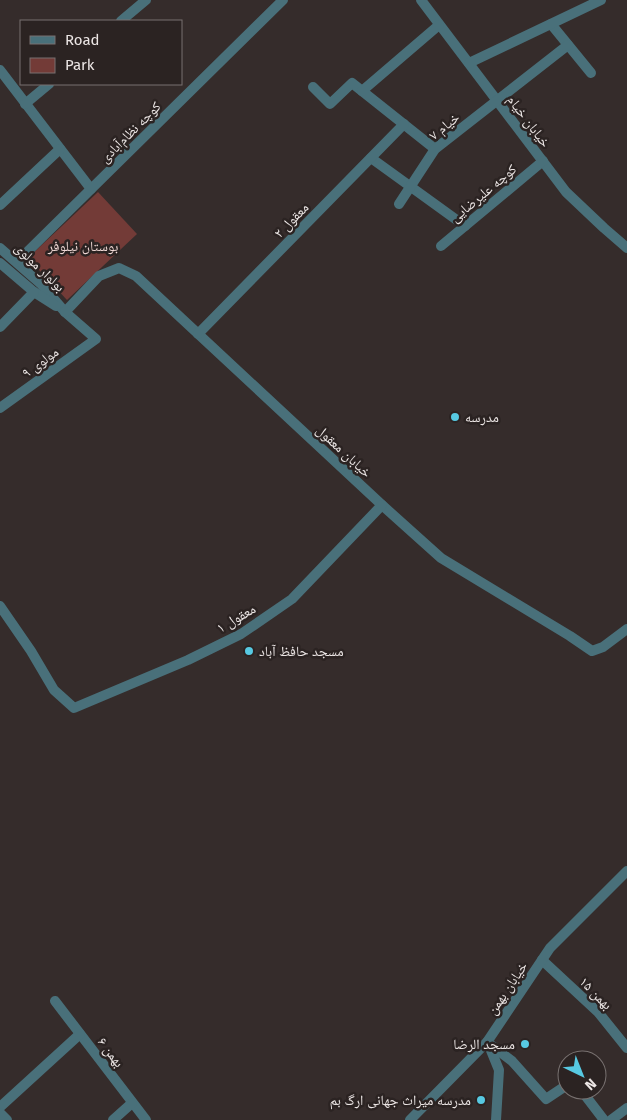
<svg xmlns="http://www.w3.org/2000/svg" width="627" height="1120" font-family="'Fira Sans','Noto Naskh Arabic',sans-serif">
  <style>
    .green { fill: #733b37 }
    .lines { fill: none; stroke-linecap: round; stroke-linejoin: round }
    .minor { stroke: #49707a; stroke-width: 10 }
    .poi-dot { fill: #57c9e2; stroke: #2b2322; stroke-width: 2 }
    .labels { text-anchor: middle; stroke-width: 5; stroke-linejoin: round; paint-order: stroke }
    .street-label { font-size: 14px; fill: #ece6e5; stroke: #2b2322 }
    .park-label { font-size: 14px; fill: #f1d9d6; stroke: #2b2322 }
    .poi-label { font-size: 14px; fill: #ece6e5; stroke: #2b2322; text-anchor: start }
  </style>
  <rect width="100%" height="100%" fill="#352c2b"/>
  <polygon class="green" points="98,192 137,234 67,300 28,258"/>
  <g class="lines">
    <g class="minor">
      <polyline points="421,0 566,192 604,228 627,248"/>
      <polyline points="121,21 146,0"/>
      <polyline points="551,24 591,73"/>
      <polyline points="469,63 601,0"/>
      <polyline points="0,70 91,189"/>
      <polyline points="313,87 330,104 352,83 435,149"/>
      <polyline points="362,91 439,25"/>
      <polyline points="25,104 49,84"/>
      <polyline points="371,158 465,226"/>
      <polyline points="399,204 435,149 568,45"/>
      <polyline points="0,205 60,149"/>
      <polyline points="441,246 543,161"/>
      <polyline points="0,248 41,284 65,312 96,339 0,408"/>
      <polyline points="17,262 283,0"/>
      <polyline points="0,263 34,292 56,306"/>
      <polyline points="65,312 99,276 119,268 136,276 382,505 441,558 570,636 592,651 603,647 627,629"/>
      <polyline points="0,327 34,292"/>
      <polyline points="198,334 404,124"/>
      <polyline points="0,606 31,651 54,690 74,708 188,660 241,634 292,599 382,505"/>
      <polyline points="542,960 598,1012 627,1048"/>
      <polyline points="55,1001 146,1120"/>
      <polyline points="487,1042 512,1061 546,1099 567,1085"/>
      <polyline points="488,1043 499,1070 496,1120"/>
      <polyline points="581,1090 604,1120"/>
      <polyline points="0,1107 80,1034"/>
      <polyline points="0,1113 7,1120"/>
      <polyline points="113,1120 132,1103"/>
      <polyline points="410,1120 487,1042 550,948 627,871"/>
      <polyline points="611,1120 627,1108"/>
    </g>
  </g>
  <g class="poi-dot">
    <circle cx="455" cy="417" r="5"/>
    <circle cx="249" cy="651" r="5"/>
    <circle cx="525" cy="1044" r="5"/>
    <circle cx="481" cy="1100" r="5"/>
  </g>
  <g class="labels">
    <g class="street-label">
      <text transform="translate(529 121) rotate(53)" y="5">خیابان خیام</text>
      <text transform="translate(444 126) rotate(-39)" y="5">خیام ۷</text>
      <text transform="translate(130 132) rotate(-45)" y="5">کوچه نظام‌آبادی</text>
      <text transform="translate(483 193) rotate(-40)" y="5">کوچه علیرضایی</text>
      <text transform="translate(291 220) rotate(-46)" y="5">معقول ۲</text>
      <text transform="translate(40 267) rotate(44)" y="5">بولوار مولوی</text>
      <text transform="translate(40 362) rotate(-36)" y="5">مولوی ۹</text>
      <text transform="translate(344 451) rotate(43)" y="5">خیابان معقول</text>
      <text transform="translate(236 618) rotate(-31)" y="5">معقول ۱</text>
      <text transform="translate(507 988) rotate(-56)" y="5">خیابان بهمن</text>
      <text transform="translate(596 993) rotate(45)" y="5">بهمن ۱۵</text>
      <text transform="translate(111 1052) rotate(53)" y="5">بهمن ۶</text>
    </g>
    <g class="park-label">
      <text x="83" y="251">بوستان نیلوفر</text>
    </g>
    <g class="poi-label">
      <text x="465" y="422">مدرسه</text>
      <text x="259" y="656">مسجد حافظ آباد</text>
      <text x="515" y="1049" text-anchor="end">مسجد الرضا</text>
      <text x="471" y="1105" text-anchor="end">مدرسه میراث جهانی ارگ بم</text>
    </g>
  </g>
  <rect x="20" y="20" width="162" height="65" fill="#2b2322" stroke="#787170"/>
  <rect x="30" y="36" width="25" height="8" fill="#49707a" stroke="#787170"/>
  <text x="65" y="45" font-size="15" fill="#ece6e5">Road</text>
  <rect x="30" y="58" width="25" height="15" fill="#733b37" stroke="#787170"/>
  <text x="65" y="70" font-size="15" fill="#ece6e5">Park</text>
  <g transform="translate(582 1075) rotate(137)"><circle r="24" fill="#2b2322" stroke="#787170"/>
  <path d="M0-4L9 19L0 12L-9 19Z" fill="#57c9e2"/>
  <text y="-8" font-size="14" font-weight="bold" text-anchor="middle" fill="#ece6e5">N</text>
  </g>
</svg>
